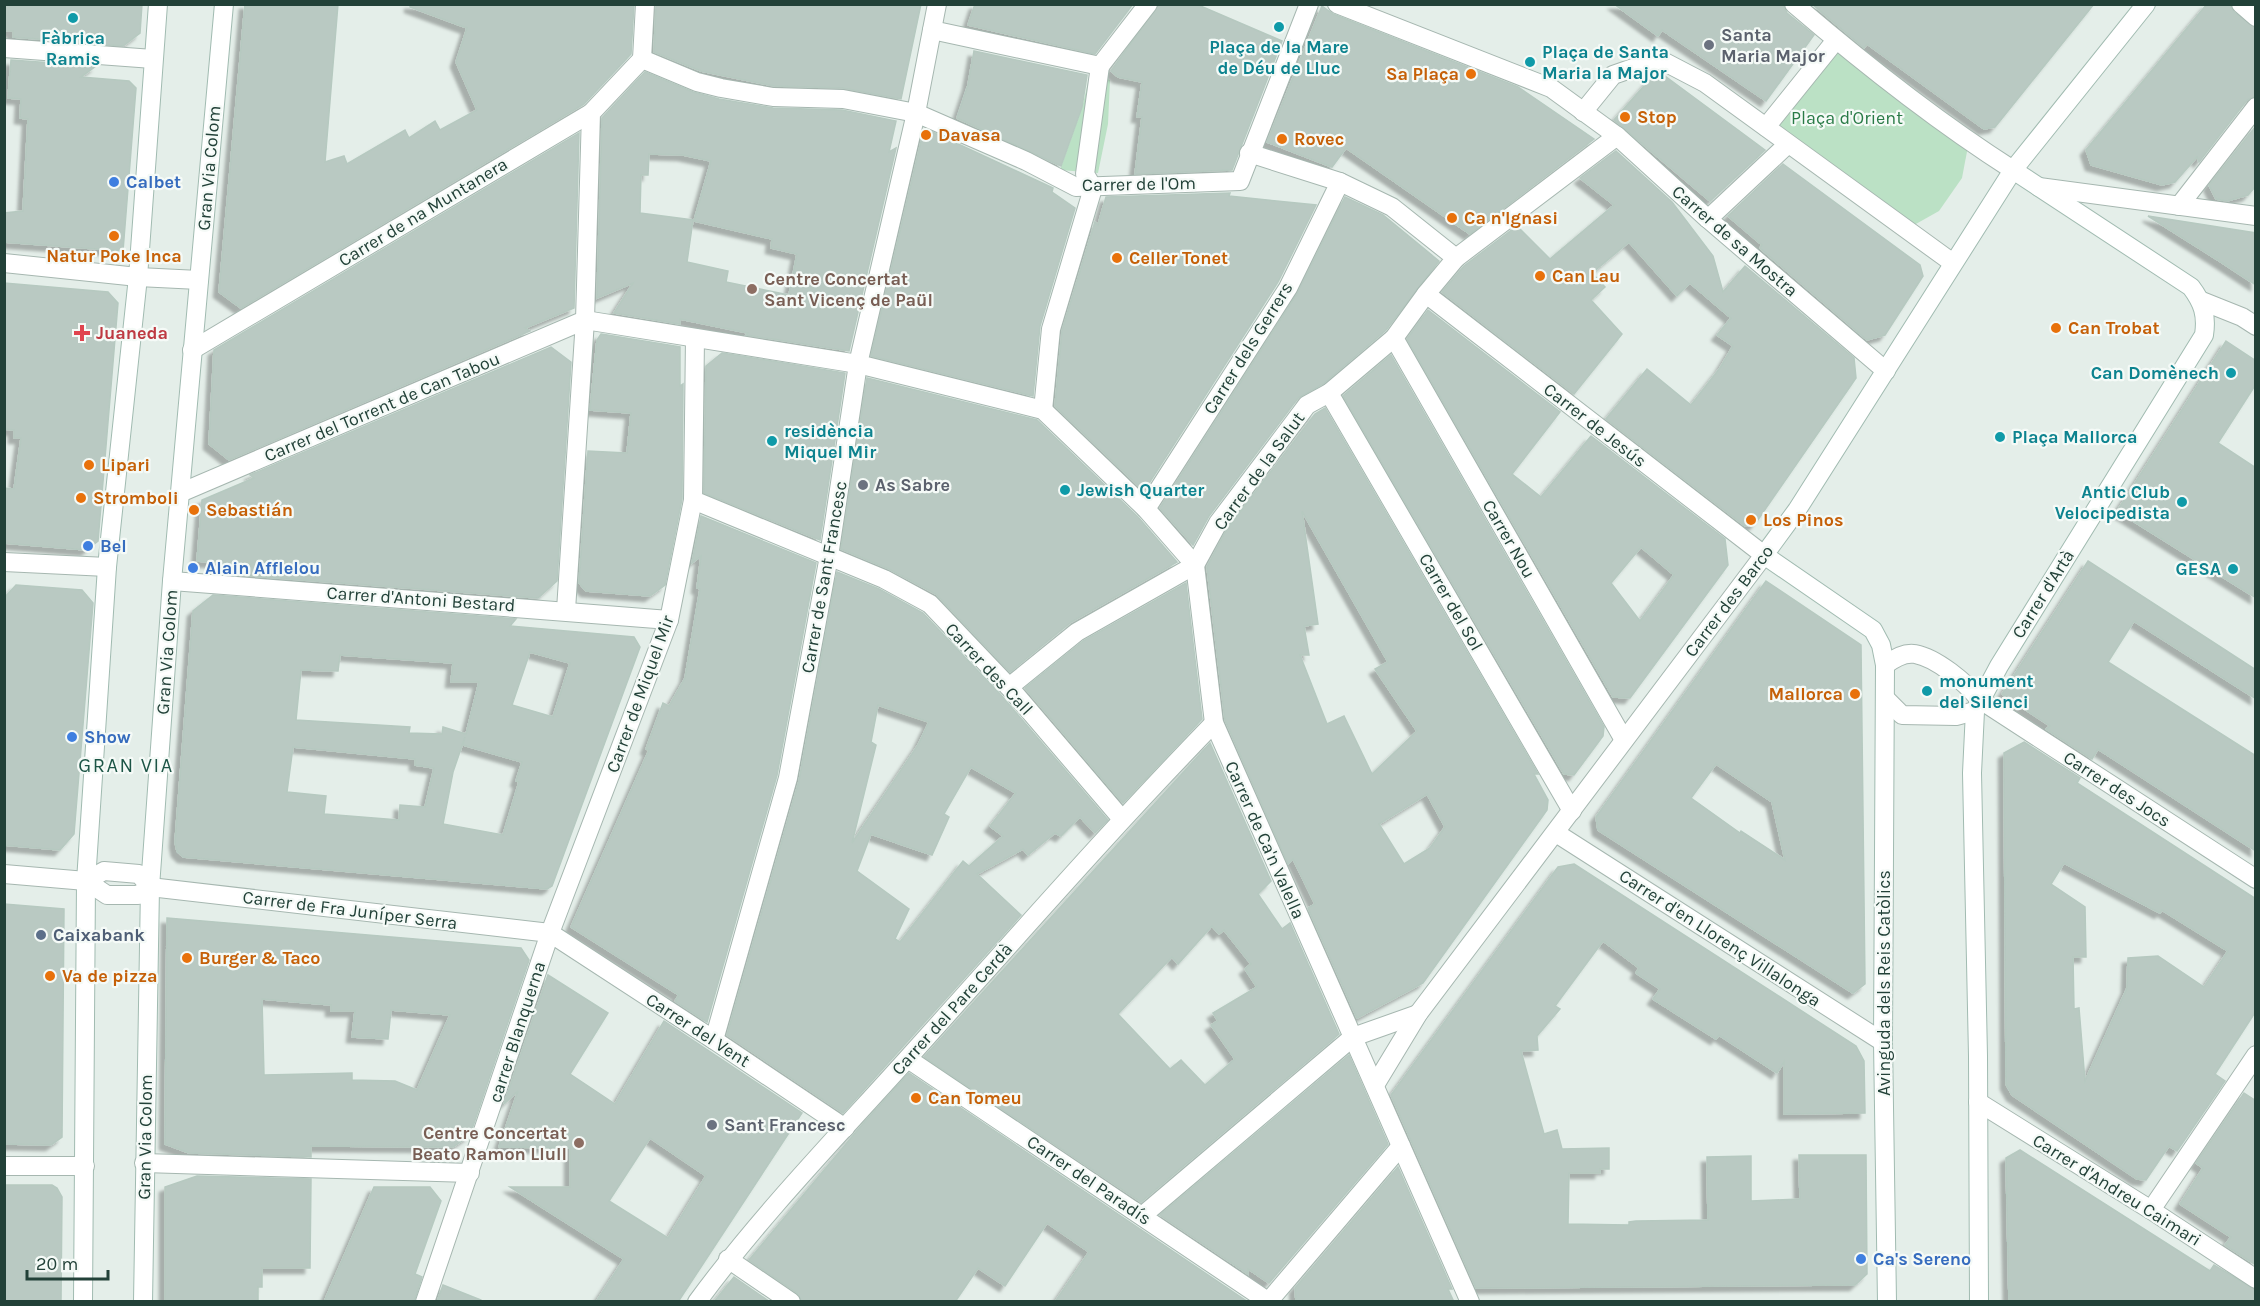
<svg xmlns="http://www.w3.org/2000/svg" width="2260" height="1306" font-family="Karla,sans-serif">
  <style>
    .green { fill: #bbe1c5 }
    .building { fill: #b9c9c2; stroke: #b6c9c0; stroke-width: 1.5; fill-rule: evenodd; filter: url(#shadow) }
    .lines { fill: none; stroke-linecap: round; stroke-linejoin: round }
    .pedestrian-casing { stroke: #a6b7b0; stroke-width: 20 }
    .minor-casing { stroke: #a6b7b0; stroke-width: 20 }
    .tertiary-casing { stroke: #a6b7b0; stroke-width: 20 }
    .secondary-casing { stroke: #a1bbb1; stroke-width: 20 }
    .pedestrian { stroke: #fff; stroke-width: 18 }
    .minor { stroke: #fff; stroke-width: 18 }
    .tertiary { stroke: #fff; stroke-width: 18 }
    .secondary { stroke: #fff; stroke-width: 18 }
    .culture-dot { fill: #0f9aa8; stroke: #f5faf7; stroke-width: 2 }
    .worship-dot { fill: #6b7280; stroke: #f5faf7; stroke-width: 2 }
    .food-dot { fill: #e8710a; stroke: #f5faf7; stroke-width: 2 }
    .shop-dot { fill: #3f7fe0; stroke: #f5faf7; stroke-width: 2 }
    .education-dot { fill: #8d6e63; stroke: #f5faf7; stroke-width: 2 }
    .health-dot { fill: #e0444e; stroke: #f5faf7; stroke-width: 2 }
    .service-dot { fill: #5c6f8a; stroke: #f5faf7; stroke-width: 2 }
    .labels { text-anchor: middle; stroke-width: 4.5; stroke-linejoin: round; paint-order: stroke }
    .worship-label { font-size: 18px; font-weight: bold; fill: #5b616d; stroke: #f5faf7; text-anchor: start }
    .culture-label { font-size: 18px; font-weight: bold; fill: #0d838f; stroke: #f5faf7; text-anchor: start }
    .food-label { font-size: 18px; font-weight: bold; fill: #c56008; stroke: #f5faf7; text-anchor: start }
    .park-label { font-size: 18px; fill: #297b47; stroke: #f5faf7 }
    .street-label { font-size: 18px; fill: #224138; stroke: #f5faf7 }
    .shop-label { font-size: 18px; font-weight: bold; fill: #366cbe; stroke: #f5faf7; text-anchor: start }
    .education-label { font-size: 18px; font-weight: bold; fill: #785e54; stroke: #f5faf7; text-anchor: start }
    .health-label { font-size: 18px; font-weight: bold; fill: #be3a42; stroke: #f5faf7; text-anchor: start }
    .service-label { font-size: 18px; font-weight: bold; fill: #4e5e75; stroke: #f5faf7; text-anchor: start }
    .neighbourhood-label { font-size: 20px; letter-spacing: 1.5px; fill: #1c5546; stroke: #f5faf7 }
  </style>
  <defs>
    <filter id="shadow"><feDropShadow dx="-5.5" dy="5.5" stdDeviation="1.5" flood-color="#0004"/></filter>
  </defs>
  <rect width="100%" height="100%" fill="#e4eee9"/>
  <g class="green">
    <polygon points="1836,40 1969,141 1962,178 1939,211 1907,229 1766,127"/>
    <polygon points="1090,74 1110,80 1108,124 1098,173 1060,170 1082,108"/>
  </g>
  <g class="building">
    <polygon points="4,4 142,4 140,33 123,46 13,37 13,31 4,31"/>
    <polygon points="245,4 338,4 325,162 344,156 347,164 405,130 409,138 435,121 440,130 477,110 456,62 467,28 410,7 410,4 634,4 631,54 584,104 241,308 219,292"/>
    <polygon points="656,4 921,4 901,99 843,88 774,86 701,71 654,52"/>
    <polygon points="975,4 1133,4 1095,54 968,25"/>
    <polygon points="1159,4 1196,4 1282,41 1232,170 1135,174 1142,117 1137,117 1142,82 1118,77 1111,71"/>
    <polygon points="1614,4 1783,4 1787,13 1814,35 1766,101 1662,30 1658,36"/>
    <polygon points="1812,4 2094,4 1995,127 1984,129 1867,44 1864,48"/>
    <polygon points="2207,4 2230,4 2234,12 2256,28 2256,96 2247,100 2199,162 2197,157 2175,182 2162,185 2091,165 2086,150"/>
    <polygon points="1322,6 1333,14 1518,87 1594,139 1470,234 1346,148 1332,167 1267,142"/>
    <polygon points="974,51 1087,75 1082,107 1061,166 957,118 968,85"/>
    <polygon points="11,60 96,66 81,77 129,81 136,88 123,251 4,242 4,213 23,211 28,119 20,118 21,99 8,98"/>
    <path d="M645,72L693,92L719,99L773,108L842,110L896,121L889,152L896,148L849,351L746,335L748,333L680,319V324L614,313L633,283L597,298L602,118ZM649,154L683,155L711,161L694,221L772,239L771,248L797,254L789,295L726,282L728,271L687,262L693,220L640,213L641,175H648Z"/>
    <polygon points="1665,76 1765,150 1710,201 1614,120 1651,78"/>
    <polygon points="2256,126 2256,186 2248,195 2227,201 2216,199 2209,185"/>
    <polygon points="928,130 1053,188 1052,192 1075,208 1040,326 1033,396 871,356 923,133"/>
    <polygon points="579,133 574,308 525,328 530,331 229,460 209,444 214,350"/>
    <polygon points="1616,151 1672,202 1713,256 1723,292 1745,266 1854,358 1856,378 1755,524 1745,526 1606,419 1647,369 1691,405 1720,368 1733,346 1717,335 1731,318 1690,283 1677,296 1629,242 1592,273 1605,287 1591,300 1622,334 1574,394 1442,292 1464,266 1517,226 1550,259 1614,205 1580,178"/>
    <polygon points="1783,164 1920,265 1923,276 1885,335 1867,340 1760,248 1762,245 1728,216"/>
    <polygon points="1230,193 1229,196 1316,205 1278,282 1144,491 1055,406 1062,331 1095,222 1098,225 1106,197"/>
    <polygon points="1345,197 1383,215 1439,261 1386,330 1323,384 1298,398 1209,516 1193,545 1160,508 1297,294"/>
    <polygon points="2148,216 2256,233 2256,285 2221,262"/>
    <polygon points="4,283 108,292 118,303 98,541 86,550 4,543 4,488 14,489 21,438 14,438 14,430 4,429"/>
    <path d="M1428,310L1560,412L1512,474L1541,497L1591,436L1725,539L1728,565L1630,698L1613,697L1407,339ZM1641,547L1674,575L1640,621L1611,583Z"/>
    <polygon points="601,334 680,347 680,386 683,384 682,499 665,585 650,596 586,591 579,583 588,451 627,453 631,413 590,410 597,340"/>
    <polygon points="2226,341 2256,361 2256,384 2218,443 2256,468 2256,598 2117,511"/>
    <polygon points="551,347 571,362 557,581 538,598 238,575 250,565 197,561 202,500 254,478 250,475"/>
    <polygon points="722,353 845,373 820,540 704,493 706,366"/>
    <polygon points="1391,355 1604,727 1603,736 1574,775 1564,774 1343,396"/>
    <polygon points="867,378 1037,420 1138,517 1177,562 1071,622 1010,672 936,594 889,569 841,549"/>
    <path d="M1325,408L1538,774H1534L1548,800L1547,810L1423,983L1357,1018L1308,908L1315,904L1293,859L1288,864L1225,720L1207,567L1227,529L1315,414ZM1302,511L1388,662L1375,669L1417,731L1372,774L1344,716L1327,724L1300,655H1309L1304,626L1318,624ZM1427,794L1445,827L1430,848L1404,864L1379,824Z"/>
    <polygon points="701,516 816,563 777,775 707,1022 675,1001 679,995 571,927 649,750 646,749 663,703 669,706 685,678 700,589 697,588 701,556 692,563"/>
    <polygon points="2088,561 2256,670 2256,699 2134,621 2108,662 2256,756 2256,851 2098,749 2092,759 2046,729 2050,726 2002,694"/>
    <path d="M837,572L879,589L923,613L1001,695L1108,820L1095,833L1080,817L1061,836L1055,833L1028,855L1023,849L977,874L1021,915L843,1113L727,1035L799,781ZM878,705L929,722L918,745L852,843L876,745L871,742ZM971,767L1016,793L990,826L1003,836L969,866L963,861L900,942L895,939L909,909L857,871L871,834L932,855L949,817L944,814Z"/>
    <path d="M1766,581L1861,645L1865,984L1853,993L1598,830L1596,817ZM1716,764L1772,802L1785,860L1741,831L1740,833L1691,798Z"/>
    <polygon points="1186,583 1202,719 1123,803 1025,688 1083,641"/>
    <polygon points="16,585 82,590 93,603 74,834 60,850 4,845 4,598"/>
    <path d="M213,595L516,619L510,626L634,637L640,647L552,886L547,889L183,857L177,851L175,842L193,611ZM530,652L570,663L553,717L512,705ZM340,655L453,663L451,682H479L466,734L443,727L442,734L409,733L410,727L296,720L301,670L338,671ZM465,737L463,745L522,762L516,781L519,782L503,835L443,824L453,772ZM293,747L415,759V765L434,768L425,807L400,805L399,820L324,814L326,796L287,792Z"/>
    <path d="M2024,742L2080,778L2077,783L2256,899V1011L2215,1074L2225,1081L2177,1151L2169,1146L2146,1180L2137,1179L2012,1095L2006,1084L2004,753ZM2064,863L2160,913L2162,910L2228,951L2204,987L2158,956L2128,958L2127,988L2085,1081L2079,1008L2074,1009L2073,957H2086L2085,907L2051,884Z"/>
    <path d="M1210,743L1271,881L1258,894L1282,929L1290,923L1339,1034L1141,1202L924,1057ZM1212,926L1219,934L1224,930L1251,964L1245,969L1257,987L1213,1013L1218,1021L1211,1025L1235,1059L1205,1085L1181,1060L1170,1069L1118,1014L1172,957L1178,964Z"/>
    <polygon points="1574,864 1856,1046 1864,1061 1865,1113 1784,1114 1784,1062 1777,1073 1719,1035 1716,1039 1653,999 1660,989 1636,973 1639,968 1603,941 1555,1006 1560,1009 1537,1036 1538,1050 1521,1051 1544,1134 1557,1130 1562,1149 1609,1148 1609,1169 1600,1169 1600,1173 1569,1173 1568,1224 1629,1225 1629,1222 1636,1221 1708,1220 1707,1157 1751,1156 1751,1201 1800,1199 1799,1155 1866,1155 1867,1274 1855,1285 1476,1288 1391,1095 1558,867"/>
    <polygon points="4,904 64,909 62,1137 51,1145 4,1144"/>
    <path d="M167,918L521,948L529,960L470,1135L453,1147L311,1146V1157L189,1153L165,1144ZM262,999L331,1005V1011H355L352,1037L388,1039L391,1010L450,1015L417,1090L395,1081L352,1080V1073L264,1075Z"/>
    <path d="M548,975L608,1013L570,1074L615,1104L664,1021L802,1113L678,1302H596L624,1259L510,1187H570V1148L499,1147L518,1091L504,1104ZM650,1138L706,1176L668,1238L609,1201Z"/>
    <polygon points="1349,1055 1388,1144 1269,1283 1248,1269 1248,1274 1160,1215"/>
    <polygon points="909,1073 1248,1302 1055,1302 1089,1252 1047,1223 1005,1286 978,1268 955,1302 802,1302 797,1293 749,1260 861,1126"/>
    <polygon points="2244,1093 2256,1101 2256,1265 2225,1245 2231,1237 2180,1204 2203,1168 2196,1163"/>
    <polygon points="2020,1150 2210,1271 2214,1265 2256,1290 2256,1302 2009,1302 2006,1158"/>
    <polygon points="1398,1167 1452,1289 1448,1289 1454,1302 1296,1302 1295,1288"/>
    <polygon points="197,1176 311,1179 310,1268 262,1268 262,1287 258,1287 258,1302 165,1302 165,1187"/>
    <polygon points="4,1185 52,1185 57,1188 62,1197 61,1302 4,1302"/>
    <polygon points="374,1187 430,1187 441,1201 415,1274 422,1277 414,1302 324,1302"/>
    <polygon points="734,1277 770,1302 714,1302"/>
    <polygon points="443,1285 481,1300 481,1302 437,1302"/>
  </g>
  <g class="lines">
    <defs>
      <g id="pedestrian">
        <polyline points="1340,182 1392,207 1456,258 1426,294"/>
        <polyline points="1093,188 1085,174 1100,66"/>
        <polyline points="1708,219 1788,144"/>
        <polyline points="192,350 591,113"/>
        <polyline points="714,1040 845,1128"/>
      </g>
      <g id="minor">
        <polyline points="1337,4 1551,88 1617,136 1708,219 1886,371"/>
        <path d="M1794,4C1864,64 1936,121 2013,170"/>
        <polyline points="2241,4 2256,17"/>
        <polyline points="932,30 1100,66 1148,4"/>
        <polyline points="4,48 153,59"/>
        <polyline points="642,59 697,82 721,88 773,97 843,99 916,113 1026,161 1076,187 1240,181 1309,4"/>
        <polyline points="642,59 645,4"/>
        <polyline points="1583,112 1613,75 1659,59 1705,83 1953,263"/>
        <polyline points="1766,127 1836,40"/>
        <polyline points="2039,187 2256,216"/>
        <polyline points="2179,206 2256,107"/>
        <polyline points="1456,258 1617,136"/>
        <polyline points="4,263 138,277 199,280"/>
        <polyline points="585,320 858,364 1043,410 1146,509 1195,565 1214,723 1470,1302"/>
        <polyline points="1394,338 1624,740"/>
        <polyline points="1329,393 1572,811"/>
        <polyline points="1043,410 1051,329 1093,188"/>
        <polyline points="180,493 585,320"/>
        <polyline points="693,500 884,579 930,604 1009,687 1121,818"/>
        <polyline points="1146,509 1288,288 1340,182 1249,153"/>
        <polyline points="4,562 107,567"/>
        <polyline points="1195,565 1218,523 1307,405 1329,393 1394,338 1426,294 1764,555 1418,1014 1375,1085"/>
        <polyline points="172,581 669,620"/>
        <polyline points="566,610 585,320 591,113 642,59"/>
        <path d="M1885,665C1893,659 1904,652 1915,654C1937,658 1966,683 1979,699L2256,879"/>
        <polyline points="1009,687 1077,632 1195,565"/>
        <polyline points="1885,698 1902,715 1956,716 1975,711"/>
        <polyline points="1556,833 1883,1042"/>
        <polyline points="150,887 550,933 714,1040 788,778 829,556 858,364 916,113 937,4"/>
        <polyline points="908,1059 1269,1302"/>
        <polyline points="1978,1102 2151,1210 2256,1279"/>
        <polyline points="144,1163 470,1173"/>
        <polyline points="4,1166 85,1166"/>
        <polyline points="2151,1210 2256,1055"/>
        <polyline points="1142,1216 1353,1037 1418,1014"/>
        <polyline points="728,1259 791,1302"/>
        <polyline points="425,1302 550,933 669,620 693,500 695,338"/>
        <path d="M697,1302C761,1215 836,1138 908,1058C1009,946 1108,832 1214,723"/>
        <polyline points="1268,1302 1401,1146"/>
      </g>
      <g id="tertiary">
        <polyline points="2202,301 2242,317 2256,326"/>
        <polyline points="4,874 86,881 107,895 138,895 150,887 139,874 104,871 86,881"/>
      </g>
      <g id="secondary">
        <polyline points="83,1302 86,881 107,567 138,277 158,4"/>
        <polyline points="143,1302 150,887 172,581 224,4"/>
        <polyline points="1887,1302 1883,1042 1885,665 1881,645 1873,630 1764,555 1797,510 2013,170 2146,4"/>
        <path d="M1979,1302L1978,1056L1972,773L1975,711L1999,666L2204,335C2207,315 2203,303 2191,287L2013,170"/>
      </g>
    </defs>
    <use href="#pedestrian" class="pedestrian-casing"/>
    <use href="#minor" class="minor-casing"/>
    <use href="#tertiary" class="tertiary-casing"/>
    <use href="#secondary" class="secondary-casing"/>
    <use href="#pedestrian" class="pedestrian"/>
    <use href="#minor" class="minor"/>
    <use href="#tertiary" class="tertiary"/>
    <use href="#secondary" class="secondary"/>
  </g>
  <g class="culture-dot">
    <circle cx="73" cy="18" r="6"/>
    <circle cx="1279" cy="27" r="6"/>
    <circle cx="1530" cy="62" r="6"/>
    <circle cx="2231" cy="373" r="6"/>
    <circle cx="2000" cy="437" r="6"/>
    <circle cx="772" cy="441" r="6"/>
    <circle cx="1065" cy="490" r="6"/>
    <circle cx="2182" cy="502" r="6"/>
    <circle cx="2233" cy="569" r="6"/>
    <circle cx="1927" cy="691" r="6"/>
  </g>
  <g class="worship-dot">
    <circle cx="1709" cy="45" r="6"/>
    <circle cx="863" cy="485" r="6"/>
    <circle cx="712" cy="1125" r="6"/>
  </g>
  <g class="food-dot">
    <circle cx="1471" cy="74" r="6"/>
    <circle cx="1625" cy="117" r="6"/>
    <circle cx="926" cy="135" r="6"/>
    <circle cx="1282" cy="139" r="6"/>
    <circle cx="1452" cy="218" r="6"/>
    <circle cx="114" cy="236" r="6"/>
    <circle cx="1117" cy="258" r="6"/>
    <circle cx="1540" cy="276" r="6"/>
    <circle cx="2056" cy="328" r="6"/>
    <circle cx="89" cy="465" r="6"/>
    <circle cx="81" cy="498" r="6"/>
    <circle cx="194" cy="510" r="6"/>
    <circle cx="1751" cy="520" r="6"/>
    <circle cx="1855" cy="694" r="6"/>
    <circle cx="187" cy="958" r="6"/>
    <circle cx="50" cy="976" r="6"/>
    <circle cx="916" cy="1098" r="6"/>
  </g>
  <g class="shop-dot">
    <circle cx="114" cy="182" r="6"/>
    <circle cx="88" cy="546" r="6"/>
    <circle cx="193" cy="568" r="6"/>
    <circle cx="72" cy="737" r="6"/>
    <circle cx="1861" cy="1259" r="6"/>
  </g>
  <g class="education-dot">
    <circle cx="752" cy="289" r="6"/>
    <circle cx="579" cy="1143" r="6"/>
  </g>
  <path class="health-dot" d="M79 324h6v6h6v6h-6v6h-6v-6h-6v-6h6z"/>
  <circle class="service-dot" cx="41" cy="935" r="6"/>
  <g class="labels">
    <g class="worship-label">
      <text x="1721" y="41">Santa<tspan x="1721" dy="21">Maria Major</tspan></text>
      <text x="875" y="491">As Sabre</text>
      <text x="724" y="1131">Sant Francesc</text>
    </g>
    <g class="culture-label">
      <text x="73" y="44" text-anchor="middle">Fàbrica<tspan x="73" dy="21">Ramis</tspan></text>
      <text x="1279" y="53" text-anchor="middle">Plaça de la Mare<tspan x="1279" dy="21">de Déu de Lluc</tspan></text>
      <text x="1542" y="58">Plaça de Santa<tspan x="1542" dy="21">Maria la Major</tspan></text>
      <text x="2219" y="379" text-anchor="end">Can Domènech</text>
      <text x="784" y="437">residència<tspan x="784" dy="21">Miquel Mir</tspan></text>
      <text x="2012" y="443">Plaça Mallorca</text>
      <text x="1077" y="496">Jewish Quarter</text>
      <text x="2170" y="498" text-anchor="end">Antic Club<tspan x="2170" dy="21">Velocipedista</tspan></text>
      <text x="2221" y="575" text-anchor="end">GESA</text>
      <text x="1939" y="687">monument<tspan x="1939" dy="21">del Silenci</tspan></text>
    </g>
    <g class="food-label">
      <text x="1459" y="80" text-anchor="end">Sa Plaça</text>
      <text x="1637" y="123">Stop</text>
      <text x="938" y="141">Davasa</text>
      <text x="1294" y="145">Rovec</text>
      <text x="1464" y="224">Ca n'Ignasi</text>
      <text x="114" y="262" text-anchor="middle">Natur Poke Inca</text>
      <text x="1129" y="264">Celler Tonet</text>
      <text x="1552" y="282">Can Lau</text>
      <text x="2068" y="334">Can Trobat</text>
      <text x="101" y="471">Lipari</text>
      <text x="93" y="504">Stromboli</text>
      <text x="206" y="516">Sebastián</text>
      <text x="1763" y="526">Los Pinos</text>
      <text x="1843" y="700" text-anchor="end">Mallorca</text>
      <text x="199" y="964">Burger &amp; Taco</text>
      <text x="62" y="982">Va de pizza</text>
      <text x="928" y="1104">Can Tomeu</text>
    </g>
    <g class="park-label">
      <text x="1847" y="124">Plaça d'Orient</text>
    </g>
    <g class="street-label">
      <text transform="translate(209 168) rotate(-85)" y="6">Gran Via Colom</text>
      <text transform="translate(1139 184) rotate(-1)" y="6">Carrer de l'Om</text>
      <text transform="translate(423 212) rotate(-31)" y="6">Carrer de na Muntanera</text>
      <text transform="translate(1735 241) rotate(41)" y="6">Carrer de sa Mostra</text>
      <text transform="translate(1248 348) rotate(-58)" y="6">Carrer dels Gerrers</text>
      <text transform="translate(382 407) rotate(-23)" y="6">Carrer del Torrent de Can Tabou</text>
      <text transform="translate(1595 425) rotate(38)" y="6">Carrer de Jesús</text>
      <text transform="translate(1259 471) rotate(-54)" y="6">Carrer de la Salut</text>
      <text transform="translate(1509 539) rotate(60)" y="6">Carrer Nou</text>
      <text transform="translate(824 577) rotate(-80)" y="6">Carrer de Sant Francesc</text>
      <text transform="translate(2043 594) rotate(-58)" y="6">Carrer d'Artà</text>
      <text transform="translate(421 599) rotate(4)" y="6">Carrer d'Antoni Bestard</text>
      <text transform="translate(1729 601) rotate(-53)" y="6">Carrer des Barco</text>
      <text transform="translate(1451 602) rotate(60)" y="6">Carrer del Sol</text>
      <text transform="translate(167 652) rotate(-86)" y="6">Gran Via Colom</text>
      <text transform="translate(989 669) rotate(47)" y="6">Carrer des Call</text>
      <text transform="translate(640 694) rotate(-70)" y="6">Carrer de Miquel Mir</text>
      <text transform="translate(2117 789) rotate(33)" y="6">Carrer des Jocs</text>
      <text transform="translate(1265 840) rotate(66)" y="6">Carrer de Ca'n Valella</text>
      <text transform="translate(350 910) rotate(7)" y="6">Carrer de Fra Juníper Serra</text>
      <text transform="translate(1720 938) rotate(33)" y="6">Carrer d'en Llorenç Villalonga</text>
      <text transform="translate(1884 983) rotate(-90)" y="6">Avinguda dels Reis Catòlics</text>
      <text transform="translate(952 1009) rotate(-48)" y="6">Carrer del Pare Cerdà</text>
      <text transform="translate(698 1030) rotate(33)" y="6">Carrer del Vent</text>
      <text transform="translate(517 1032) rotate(-72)" y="6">carrer Blanquerna</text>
      <text transform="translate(145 1137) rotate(-89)" y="6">Gran Via Colom</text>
      <text transform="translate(1089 1180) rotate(34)" y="6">Carrer del Paradís</text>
      <text transform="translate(2117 1190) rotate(32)" y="6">Carrer d'Andreu Caimari</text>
    </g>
    <g class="shop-label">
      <text x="126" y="188">Calbet</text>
      <text x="100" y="552">Bel</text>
      <text x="205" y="574">Alain Afflelou</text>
      <text x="84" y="743">Show</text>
      <text x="1873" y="1265">Ca's Sereno</text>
    </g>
    <g class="education-label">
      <text x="764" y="285">Centre Concertat<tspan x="764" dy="21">Sant Vicenç de Paül</tspan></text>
      <text x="567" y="1139" text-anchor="end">Centre Concertat<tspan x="567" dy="21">Beato Ramon Llull</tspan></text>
    </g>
    <g class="health-label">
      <text x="96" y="339">Juaneda</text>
    </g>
    <g class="service-label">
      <text x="53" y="941">Caixabank</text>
    </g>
    <g class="neighbourhood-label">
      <text x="126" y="772">GRAN VIA</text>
    </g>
  </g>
  <rect width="2260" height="1306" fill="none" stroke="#224138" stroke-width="12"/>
  <path d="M27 1270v9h81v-9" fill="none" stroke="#224138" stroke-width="3"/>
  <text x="36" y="1270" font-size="18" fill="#224138" stroke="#f5faf7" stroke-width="4.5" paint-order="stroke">20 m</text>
</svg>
